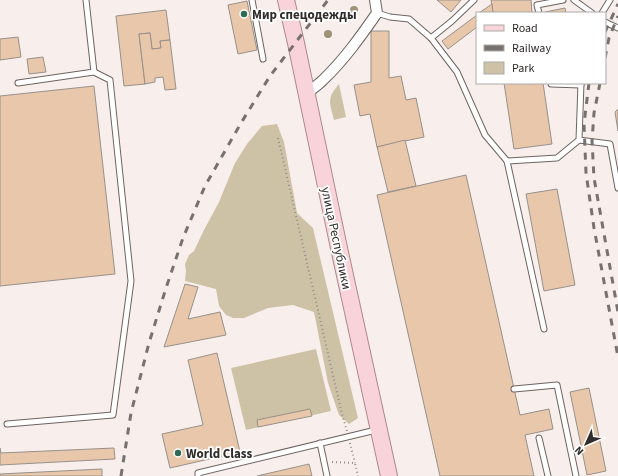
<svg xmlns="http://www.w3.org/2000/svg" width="618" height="476" font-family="'Source Sans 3',sans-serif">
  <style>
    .green { fill: #cec2a6 }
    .building { fill: #e9c7aa; stroke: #97918b }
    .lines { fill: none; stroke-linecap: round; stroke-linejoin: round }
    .service-casing { stroke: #6d6462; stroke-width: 7 }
    .minor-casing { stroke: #6d6462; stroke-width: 12 }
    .primary-casing { stroke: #af878c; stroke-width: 18 }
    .path { stroke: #928c8a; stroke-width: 2; stroke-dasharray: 1 3; stroke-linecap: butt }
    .service { stroke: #fff; stroke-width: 5 }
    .minor { stroke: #fff; stroke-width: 10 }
    .primary { stroke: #f8d4da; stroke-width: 16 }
    .rail { stroke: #77716f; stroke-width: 3; stroke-dasharray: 7 7; stroke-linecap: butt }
    .tree { fill: #9f9277 }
    .poi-dot { fill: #2d6b57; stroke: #fff; stroke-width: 1.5 }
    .labels { text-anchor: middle; stroke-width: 3.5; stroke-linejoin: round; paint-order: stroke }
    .poi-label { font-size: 13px; font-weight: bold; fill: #302c2b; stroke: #fff; text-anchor: start }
    .street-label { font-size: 13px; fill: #302c2b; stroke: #fff }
  </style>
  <rect width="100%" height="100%" fill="#f8efec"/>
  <g class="green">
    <path d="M339,84L346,117L334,120C330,103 326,99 339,84Z"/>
    <polygon points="277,124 284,142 297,213 313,228 358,418 349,424 339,415 328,383 314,312 293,305 268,308 244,318 233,318 226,315 219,306 216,289 185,281 186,271 185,264 189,255 194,251 204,230 219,202 235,163 247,144 262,126"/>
    <polygon points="316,349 331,411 246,430 231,368"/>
  </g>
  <g class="building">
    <polygon points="437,0 461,0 451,12"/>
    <polygon points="491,0 531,0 532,13 493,13"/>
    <polygon points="247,1 257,50 238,54 228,5"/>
    <polygon points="492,4 493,13 479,13"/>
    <polygon points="565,8 566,13 545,13 545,12"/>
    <polygon points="166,10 170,40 160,41 161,48 152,49 150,33 139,34 145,84 124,86 116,16"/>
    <polygon points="477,15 477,27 448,49 442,41"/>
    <polygon points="371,31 389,31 389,78 401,76 406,100 416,98 424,137 377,147 370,114 360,116 354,85 371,82"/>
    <polygon points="150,33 152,49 161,48 160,41 170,40 176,89 165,90 163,77 155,78 155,82 145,84 139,34"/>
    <polygon points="18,37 21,57 0,60 0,39"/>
    <polygon points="43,57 46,72 29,74 27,59"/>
    <polygon points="504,83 543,83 552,144 514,149"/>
    <polygon points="94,86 115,274 0,286 0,96"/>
    <polygon points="618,109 618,131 615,112"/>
    <polygon points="405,140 416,186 388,192 377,147"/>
    <polygon points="466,175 520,415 549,409 553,429 525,435 534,476 440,476 377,195"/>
    <polygon points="557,189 575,285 544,291 526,194"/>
    <polygon points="185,284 198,287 188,319 220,312 226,335 164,347"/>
    <polygon points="217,353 240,452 170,468 162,434 203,425 188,360"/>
    <polygon points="589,388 606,471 587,475 570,392"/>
    <polygon points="310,409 312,416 258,427 257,420"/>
    <polygon points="0,448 1,453 114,448 115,459 0,465"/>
    <polygon points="309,464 312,476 257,476"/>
    <polygon points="102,469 102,476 0,476 0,474"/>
  </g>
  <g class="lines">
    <defs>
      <g id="service">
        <polyline points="252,0 263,59"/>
        <polyline points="574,0 592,13"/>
        <polyline points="377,13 390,17 409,19 431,38 457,72 485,135 507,161 557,158 579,140 581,83"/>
        <polyline points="539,13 537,5 563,0"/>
        <polyline points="602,13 610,0"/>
        <polyline points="605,22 609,24 618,28"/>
        <polyline points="431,38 452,21 474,0"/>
        <polyline points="18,83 94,72 86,0"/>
        <polyline points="551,83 551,84 581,85"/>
        <polyline points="579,140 610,144 618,188"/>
        <polyline points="507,161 544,329"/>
        <polyline points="514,389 557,385 576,476"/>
        <polyline points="7,424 113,415 131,281 110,80 94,72"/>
        <polyline points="539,438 548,476"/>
        <polyline points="320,443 327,476"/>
        <polyline points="198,476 198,473 376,430"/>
      </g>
      <path id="minor" d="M306,94C312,89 318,85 323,80C344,60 361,36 377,13L375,0"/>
      <polyline id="primary" points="286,0 296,43 339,248 389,476"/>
    </defs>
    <use href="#service" class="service-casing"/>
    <use href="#minor" class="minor-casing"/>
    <use href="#primary" class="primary-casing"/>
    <g class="path">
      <polyline points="278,138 342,414 347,431"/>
      <polyline points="350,443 355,463"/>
      <polyline points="332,462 355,463 358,476"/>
    </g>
    <use href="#service" class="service"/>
    <use href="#minor" class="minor"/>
    <use href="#primary" class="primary"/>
    <g class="rail">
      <polyline points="605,32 618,4"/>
      <polyline points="605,58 609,38 618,16"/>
      <polyline points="589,83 584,124 586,173 594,228 618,357"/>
      <polyline points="600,83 594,113 592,141 594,178 618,312"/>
      <polyline points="121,476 131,413 149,343 166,288 183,238 205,186 241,123 270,76 328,0"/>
    </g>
  </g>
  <g class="tree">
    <circle cx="354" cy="10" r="4"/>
    <circle cx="328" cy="34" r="4"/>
  </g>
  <g class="poi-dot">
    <circle cx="244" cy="14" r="4"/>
    <circle cx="178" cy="453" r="4"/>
  </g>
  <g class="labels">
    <g class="poi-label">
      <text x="252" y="19">Мир спецодежды</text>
      <text x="186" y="458">World Class</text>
    </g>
    <g class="street-label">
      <text transform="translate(337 238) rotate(78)" y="5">улица Республики</text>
    </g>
  </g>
  <rect x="476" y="12" width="130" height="72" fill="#ffffff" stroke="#acabaa"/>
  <rect x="484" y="25" width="20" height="6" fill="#f8d4da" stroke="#acabaa"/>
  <text x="512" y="32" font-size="12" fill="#302c2b">Road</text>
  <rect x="484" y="45" width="20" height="6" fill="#77716f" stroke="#acabaa"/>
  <text x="512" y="52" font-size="12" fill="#302c2b">Railway</text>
  <rect x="484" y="62" width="20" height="12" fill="#cec2a6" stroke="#acabaa"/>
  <text x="512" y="72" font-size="12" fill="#302c2b">Park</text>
  <g transform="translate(586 444) rotate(225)" stroke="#ffffff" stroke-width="3" paint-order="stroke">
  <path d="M0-3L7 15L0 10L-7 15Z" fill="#302c2b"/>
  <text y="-6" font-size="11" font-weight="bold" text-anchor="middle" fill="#302c2b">N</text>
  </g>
</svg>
